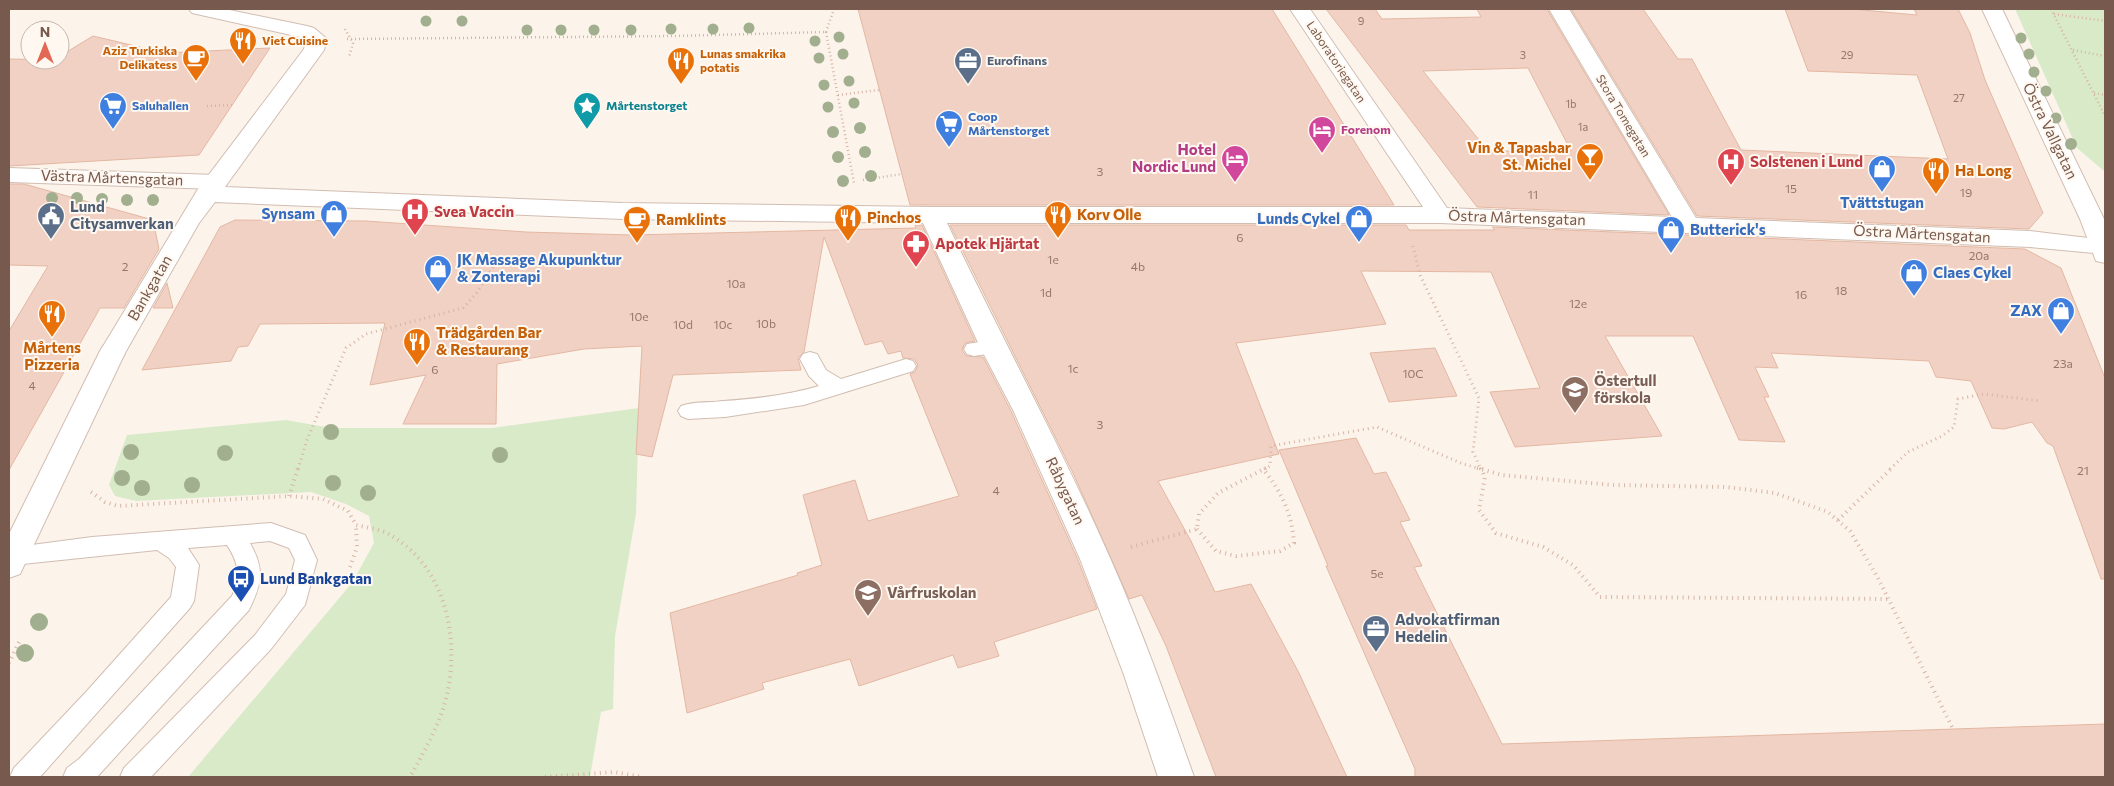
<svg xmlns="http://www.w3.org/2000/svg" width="2114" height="786" font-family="Commissioner,sans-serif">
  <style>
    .green { fill: #d9eac9 }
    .building { fill: #f1d1c3; stroke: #e4b7a3; fill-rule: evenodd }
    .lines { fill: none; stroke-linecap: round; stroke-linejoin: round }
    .service-casing { stroke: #d1bdb2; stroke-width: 2 }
    .pedestrian-casing { stroke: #d1bdb2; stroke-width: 2 }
    .minor-casing { stroke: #d1bdb2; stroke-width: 2 }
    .tertiary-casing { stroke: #d1bdb2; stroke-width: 2 }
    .path-far2 { stroke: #d7b4a5; stroke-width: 2.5; stroke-dasharray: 1 3; stroke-linecap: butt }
    .path-far1 { stroke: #d7b4a5; stroke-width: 3; stroke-dasharray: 1 4; stroke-linecap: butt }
    .path { stroke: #d7b4a5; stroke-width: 4; stroke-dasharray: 1 4.5; stroke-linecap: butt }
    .service { fill: #fff; fill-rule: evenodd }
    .pedestrian { fill: #fff; fill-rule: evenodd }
    .minor { fill: #fff; fill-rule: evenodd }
    .tertiary { fill: #fff; fill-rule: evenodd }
    .tree { fill: #a1af8e }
    .labels { text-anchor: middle; stroke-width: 4; stroke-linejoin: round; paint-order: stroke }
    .far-number-label { font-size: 11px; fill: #96776a }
    .far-food-label { font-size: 12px; font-weight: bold; fill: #c56008; stroke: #fff8f1; text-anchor: start }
    .far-service-label { font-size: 12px; font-weight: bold; fill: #4e5e75; stroke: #fff8f1; text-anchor: start }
    .far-street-label { font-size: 12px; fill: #77594d; stroke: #fff8f1 }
    .far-shop-label { font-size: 12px; font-weight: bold; fill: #366cbe; stroke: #fff8f1; text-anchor: start }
    .far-culture-label { font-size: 12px; font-weight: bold; fill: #0d838f; stroke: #fff8f1; text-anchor: start }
    .far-hotel-label { font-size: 12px; font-weight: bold; fill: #b23c85; stroke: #fff8f1; text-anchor: start }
    .number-label { font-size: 12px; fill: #96776a }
    .street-label { font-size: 15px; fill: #77594d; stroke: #fff8f1 }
    .food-label { font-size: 15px; font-weight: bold; fill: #c56008; stroke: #fff8f1; text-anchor: start }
    .hotel-label { font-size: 15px; font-weight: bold; fill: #b23c85; stroke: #fff8f1; text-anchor: end }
    .health-label { font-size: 15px; font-weight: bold; fill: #be3a42; stroke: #fff8f1; text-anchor: start }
    .shop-label { font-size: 15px; font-weight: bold; fill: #366cbe; stroke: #fff8f1; text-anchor: end }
    .service-label { font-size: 15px; font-weight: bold; fill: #4e5e75; stroke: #fff8f1; text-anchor: start }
    .education-label { font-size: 15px; font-weight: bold; fill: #785e54; stroke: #fff8f1; text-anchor: start }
    .transit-label { font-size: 15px; font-weight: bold; fill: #164399; stroke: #fff8f1; text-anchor: start }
  </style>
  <rect width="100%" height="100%" fill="#fcf4eb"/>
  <g class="green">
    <polygon points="2015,9 2105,9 2105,172 2077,148"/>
    <polygon points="639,408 636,514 615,636 613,709 601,712 590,777 188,777 352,583 374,543 369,516 346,504 311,492 136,501 115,496 109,485 127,435 286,420 331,428 492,428"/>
  </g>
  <g class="building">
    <polygon points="858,9 1272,9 1394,205 910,205"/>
    <path d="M1326,9H1375L1382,19L1481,17L1477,9H1547L1669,215L1477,207ZM1528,68L1571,151H1488L1423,71Z"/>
    <polygon points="1571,9 1643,9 1678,59 1692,59 1741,150 1948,159 1917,75 1808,71 1785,9 1852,9 1917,15 1914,9 1958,9 1970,33 1985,80 2043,213 2029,229 1697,216"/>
    <polygon points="93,36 165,53 270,48 199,155 9,166 9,59 60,60 60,56"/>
    <polygon points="9,184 24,184 153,220 159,249 124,308 100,308 9,470 9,331 48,266 9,265"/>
    <polygon points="235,220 366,221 526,232 632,235 916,228 915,225 922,225 975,341 965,343 962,350 966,356 983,357 1011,411 1078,560 1097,609 994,642 999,656 958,668 953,655 859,686 850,659 762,683 764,689 687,713 670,613 798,575 797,573 822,565 803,495 855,480 868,521 959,496 910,374 915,372 918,365 914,359 903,358 901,351 888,354 882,341 865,345 824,237 804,352 798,358 801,370 673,375 652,457 636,454 642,346 584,349 497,364 496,424 403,424 426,375 370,385 385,323 260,324 248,346 238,347 231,361 142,370 220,227"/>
    <polygon points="950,225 1406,225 1409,230 1495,230 1492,227 2025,249 2061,268 2105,378 2105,579 2101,579 2053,446 2047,443 2032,422 2004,429 1992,428 1971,381 1936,377 1929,361 1771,353 1778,368 1755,367 1769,397 1764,397 1785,442 1739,440 1693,336 1605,336 1662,436 1515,447 1490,392 1540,388 1491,272 1361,271 1386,324 1236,343 1279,454 1158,481 1191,541 1215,592 1251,584 1299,673 1347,777 1216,777 1166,646 1142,595 1129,599 1073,473"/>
    <polygon points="167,283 173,308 153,308"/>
    <polygon points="1435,348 1457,396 1389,402 1370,353"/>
    <polygon points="1356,438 1374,474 1386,472 1410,520 1400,522 1422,566 1414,567 1502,744 2105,724 2105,777 1415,777 1415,769 1326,566 1328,566 1279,450"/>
  </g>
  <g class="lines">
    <defs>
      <g id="service">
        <polygon points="993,340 1000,342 1003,347 1000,352 974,356 967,354 964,349 967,344"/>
        <path d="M810,352L817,354L826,370L841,379L906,359L913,361L916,366L913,371L804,405L725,417L688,419L681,416L678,411L681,406C694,401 709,403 723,401C754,399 789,395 819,386L809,376L800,359L803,354Z"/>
        <path d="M271,523L305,535L317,560L305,605L271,649L151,777H120L124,768L255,635L286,594L295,560L289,548L270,541L250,543C265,570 262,583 249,610L97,777H63L67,768L79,759L232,596C242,576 238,562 227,545L188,548L199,565L194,601L190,608L40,777H10L14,768L86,692L171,597L176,567L169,558L157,550L13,565L9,564V548L92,537Z"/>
      </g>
      <polygon id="pedestrian" points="9,168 216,175 224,177 228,182 224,187 216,189 9,182"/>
      <path id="minor" d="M189,9H225L307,26L314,28L327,39L324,50L225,187L622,203L931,207H1423L1290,9H1310L1447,208L1672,217L1549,9H1569L1696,218L2030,231L2105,240V254L2030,247L1440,223H947C1000,335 1060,444 1110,558C1142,630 1168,703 1194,777H1158L1124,675L1080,559L1013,410L980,347L923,223L622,219L215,202L199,223L121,360L112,363L103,360L99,353L198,189L304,49L306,41L300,37L192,13Z"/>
      <g id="tertiary">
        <polygon points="1982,9 2002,9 2104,219 2105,263 2096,261 2080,219"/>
        <polygon points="112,343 121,346 125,353 20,574 9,578 9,534 99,353 103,346"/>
      </g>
    </defs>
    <use href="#service" class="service-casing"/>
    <use href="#pedestrian" class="pedestrian-casing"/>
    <use href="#minor" class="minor-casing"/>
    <use href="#tertiary" class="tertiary-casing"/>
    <g class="path-far2">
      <polyline points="2051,9 2105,116"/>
      <polyline points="2054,14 2105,21"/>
      <polyline points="345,29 353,43 349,57"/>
      <polyline points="826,32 854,183"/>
      <polyline points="826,32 834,9"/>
      <polyline points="347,39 675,36 826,32"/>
      <polyline points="2073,50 2105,56"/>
      <polyline points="997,64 1013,62"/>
      <polyline points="2094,93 2105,95"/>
      <polyline points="838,95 879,90"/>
      <polyline points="207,106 232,105"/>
      <polyline points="863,180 902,174"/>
    </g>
    <g class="path-far1">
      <polyline points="1413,246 1420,275 1479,398 1473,452 1481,469"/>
      <polyline points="298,469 307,440 346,348 366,334 463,308 476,294 500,256"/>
      <polyline points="1264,469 1270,466 1271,446 1377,427 1463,464 1481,469"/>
      <polyline points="1890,469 1908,452 1942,436 1954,427 1958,399 1984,394 2040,401"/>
    </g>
    <g class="path">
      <polyline points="1477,468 1502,475 1612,485 1726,487 1775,493 1828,512 1850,531 1878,578 1953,729"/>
      <polyline points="1481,468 1485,477 1479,510 1496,533 1543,547 1573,565 1600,597 1889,599"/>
      <path d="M91,492L105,502L118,506L289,496L323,499L348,511L356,525C368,528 382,529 392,536C444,567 459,634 448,690C442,721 425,750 410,777"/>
      <polyline points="289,496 298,468"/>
      <polyline points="1838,520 1892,468"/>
      <path d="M1197,529L1216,551L1236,556L1280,551L1294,543C1292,514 1282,493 1264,470"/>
      <polyline points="1131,547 1197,529 1199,514 1218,493 1266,468"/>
      <polyline points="350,567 357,547 356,525"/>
      <polyline points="9,663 19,642"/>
      <polyline points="545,777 614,772 642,777"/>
    </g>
    <use href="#service" class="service"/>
    <use href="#pedestrian" class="pedestrian"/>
    <use href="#minor" class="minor"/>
    <use href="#tertiary" class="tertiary"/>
  </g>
  <g class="tree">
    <circle cx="426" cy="21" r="5.5"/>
    <circle cx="462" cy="21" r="5.5"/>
    <circle cx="749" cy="28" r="5.5"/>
    <circle cx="671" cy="29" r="5.5"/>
    <circle cx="713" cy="29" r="5.5"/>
    <circle cx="527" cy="30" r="5.5"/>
    <circle cx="561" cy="30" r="5.5"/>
    <circle cx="594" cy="30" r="5.5"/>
    <circle cx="631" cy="30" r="5.5"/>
    <circle cx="839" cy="37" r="5.5"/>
    <circle cx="2021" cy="38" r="5.5"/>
    <circle cx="815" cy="41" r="5.5"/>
    <circle cx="843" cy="54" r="5.5"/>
    <circle cx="2029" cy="54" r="5.5"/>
    <circle cx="819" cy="58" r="5.5"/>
    <circle cx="2034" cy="72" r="5.5"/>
    <circle cx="849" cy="81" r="5.5"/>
    <circle cx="824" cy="85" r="5.5"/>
    <circle cx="2046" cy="91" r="5.5"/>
    <circle cx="854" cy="103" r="5.5"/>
    <circle cx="828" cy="107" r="5.5"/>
    <circle cx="2056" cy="118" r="5.5"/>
    <circle cx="860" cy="128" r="6"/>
    <circle cx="833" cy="132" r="6"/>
    <circle cx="2071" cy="144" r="6"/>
    <circle cx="865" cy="152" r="6"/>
    <circle cx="838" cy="157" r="6"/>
    <circle cx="871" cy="176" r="6"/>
    <circle cx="843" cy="181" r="6"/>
    <circle cx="52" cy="198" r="6"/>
    <circle cx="77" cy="198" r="6"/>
    <circle cx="102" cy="199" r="6"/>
    <circle cx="127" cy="200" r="6"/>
    <circle cx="153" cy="200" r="6"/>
    <circle cx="331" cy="432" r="8"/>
    <circle cx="131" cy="452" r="8"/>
    <circle cx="225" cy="453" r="8"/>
    <circle cx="500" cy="455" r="8"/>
    <circle cx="122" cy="478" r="8"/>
    <circle cx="333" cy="483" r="8"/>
    <circle cx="192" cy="485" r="8"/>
    <circle cx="142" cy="488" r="8"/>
    <circle cx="368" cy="493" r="8"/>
    <circle cx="39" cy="622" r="9"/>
    <circle cx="25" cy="653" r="9"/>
  </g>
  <defs>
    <symbol id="restaurant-pin" viewBox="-11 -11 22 30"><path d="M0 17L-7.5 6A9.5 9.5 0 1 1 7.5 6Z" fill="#e8710a" stroke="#fff8f1"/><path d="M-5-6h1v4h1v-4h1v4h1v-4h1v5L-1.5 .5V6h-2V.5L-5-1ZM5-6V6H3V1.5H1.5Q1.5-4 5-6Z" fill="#fff"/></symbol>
    <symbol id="cafe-pin" viewBox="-11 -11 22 30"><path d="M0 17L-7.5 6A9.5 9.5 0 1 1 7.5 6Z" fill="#e8710a" stroke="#fff8f1"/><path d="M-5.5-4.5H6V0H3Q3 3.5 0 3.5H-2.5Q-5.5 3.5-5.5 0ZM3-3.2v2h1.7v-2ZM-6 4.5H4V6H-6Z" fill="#fff"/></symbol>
    <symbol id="office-pin" viewBox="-11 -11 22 30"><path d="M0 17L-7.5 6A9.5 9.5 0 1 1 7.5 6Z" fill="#5c6f8a" stroke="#fff8f1"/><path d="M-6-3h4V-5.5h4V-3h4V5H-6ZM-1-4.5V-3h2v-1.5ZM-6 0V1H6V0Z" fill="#fff"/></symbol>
    <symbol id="supermarket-pin" viewBox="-11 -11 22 30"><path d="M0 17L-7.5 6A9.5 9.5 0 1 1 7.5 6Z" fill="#3f7fe0" stroke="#fff8f1"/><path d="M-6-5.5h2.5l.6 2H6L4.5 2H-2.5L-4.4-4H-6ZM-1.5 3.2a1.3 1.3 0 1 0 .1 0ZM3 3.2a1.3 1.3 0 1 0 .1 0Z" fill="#fff"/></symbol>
    <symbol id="sight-pin" viewBox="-11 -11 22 30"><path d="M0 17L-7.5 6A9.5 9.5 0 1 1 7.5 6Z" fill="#0f9aa8" stroke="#fff8f1"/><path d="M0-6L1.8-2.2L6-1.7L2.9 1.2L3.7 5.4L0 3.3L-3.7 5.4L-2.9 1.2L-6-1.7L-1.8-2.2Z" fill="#fff"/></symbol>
    <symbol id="hotel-pin" viewBox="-11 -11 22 30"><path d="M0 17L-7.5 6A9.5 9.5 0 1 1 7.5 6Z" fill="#d1479c" stroke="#fff8f1"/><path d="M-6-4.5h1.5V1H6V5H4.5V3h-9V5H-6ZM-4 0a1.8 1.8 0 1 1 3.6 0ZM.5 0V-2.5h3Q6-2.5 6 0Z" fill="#fff"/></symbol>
    <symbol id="bar-pin" viewBox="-11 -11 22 30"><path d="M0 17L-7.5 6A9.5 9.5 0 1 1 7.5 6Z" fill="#e8710a" stroke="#fff8f1"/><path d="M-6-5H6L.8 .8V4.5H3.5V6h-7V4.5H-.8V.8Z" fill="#fff"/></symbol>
    <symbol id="hospital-pin" viewBox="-11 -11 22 30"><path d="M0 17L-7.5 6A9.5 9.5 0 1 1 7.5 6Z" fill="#e0444e" stroke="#fff8f1"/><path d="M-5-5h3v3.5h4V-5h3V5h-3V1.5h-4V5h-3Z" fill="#fff"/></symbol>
    <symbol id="shop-pin" viewBox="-11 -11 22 30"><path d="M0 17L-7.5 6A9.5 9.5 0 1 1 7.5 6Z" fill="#3f7fe0" stroke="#fff8f1"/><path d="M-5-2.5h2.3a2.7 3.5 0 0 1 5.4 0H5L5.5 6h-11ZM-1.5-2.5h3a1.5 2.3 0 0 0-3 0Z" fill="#fff"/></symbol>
    <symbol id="civic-pin" viewBox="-11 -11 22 30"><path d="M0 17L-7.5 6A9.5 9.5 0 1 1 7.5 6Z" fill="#5c6f8a" stroke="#fff8f1"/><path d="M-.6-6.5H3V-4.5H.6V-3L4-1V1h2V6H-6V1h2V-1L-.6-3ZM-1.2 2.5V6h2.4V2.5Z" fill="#fff"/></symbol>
    <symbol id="pharmacy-pin" viewBox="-11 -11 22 30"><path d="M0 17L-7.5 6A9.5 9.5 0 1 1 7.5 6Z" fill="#e0444e" stroke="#fff8f1"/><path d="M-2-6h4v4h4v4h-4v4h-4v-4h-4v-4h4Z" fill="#fff"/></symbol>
    <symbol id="school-pin" viewBox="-11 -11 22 30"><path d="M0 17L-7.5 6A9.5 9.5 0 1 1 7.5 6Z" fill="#8d6e63" stroke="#fff8f1"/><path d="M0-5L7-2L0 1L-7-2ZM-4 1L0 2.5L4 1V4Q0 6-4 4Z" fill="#fff"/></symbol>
    <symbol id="bus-pin" viewBox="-11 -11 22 30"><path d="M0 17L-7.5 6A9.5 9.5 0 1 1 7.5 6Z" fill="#1a4fb4" stroke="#fff8f1"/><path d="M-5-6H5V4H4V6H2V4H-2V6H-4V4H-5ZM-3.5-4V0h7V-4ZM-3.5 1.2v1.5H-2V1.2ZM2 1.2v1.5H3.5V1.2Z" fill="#fff"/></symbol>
  </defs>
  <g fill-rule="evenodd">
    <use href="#restaurant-pin" x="227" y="25" width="32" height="43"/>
    <use href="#cafe-pin" x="180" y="42" width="32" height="43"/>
    <use href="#restaurant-pin" x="665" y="45" width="32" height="43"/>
    <use href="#office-pin" x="952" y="45" width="32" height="43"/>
    <use href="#supermarket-pin" x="97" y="90" width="32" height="43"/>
    <use href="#sight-pin" x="571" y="90" width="32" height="43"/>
    <use href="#supermarket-pin" x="933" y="108" width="32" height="43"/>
    <use href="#hotel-pin" x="1306" y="114" width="32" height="43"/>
    <use href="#bar-pin" x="1574" y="141" width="32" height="43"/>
    <use href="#hotel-pin" x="1219" y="143" width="32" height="43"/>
    <use href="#hospital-pin" x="1715" y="146" width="32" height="43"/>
    <use href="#shop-pin" x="1866" y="153" width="32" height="43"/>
    <use href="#restaurant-pin" x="1920" y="155" width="32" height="43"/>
    <use href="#hospital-pin" x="399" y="196" width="32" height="43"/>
    <use href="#shop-pin" x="318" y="198" width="32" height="43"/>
    <use href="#restaurant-pin" x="1042" y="199" width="32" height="43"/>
    <use href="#civic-pin" x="35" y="200" width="32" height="43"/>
    <use href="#restaurant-pin" x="832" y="202" width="32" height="43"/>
    <use href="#shop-pin" x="1343" y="203" width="32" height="43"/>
    <use href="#cafe-pin" x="621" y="204" width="32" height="43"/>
    <use href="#shop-pin" x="1655" y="214" width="32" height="43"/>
    <use href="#pharmacy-pin" x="900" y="228" width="32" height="43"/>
    <use href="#shop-pin" x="422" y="253" width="32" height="43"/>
    <use href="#shop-pin" x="1898" y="257" width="32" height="43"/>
    <use href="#shop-pin" x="2045" y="295" width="32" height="43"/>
    <use href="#restaurant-pin" x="36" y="298" width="32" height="43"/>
    <use href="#restaurant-pin" x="401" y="326" width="32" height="43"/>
    <use href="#school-pin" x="1559" y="374" width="32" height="43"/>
    <use href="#bus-pin" x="225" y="563" width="32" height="43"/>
    <use href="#school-pin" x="852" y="577" width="32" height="43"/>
    <use href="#office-pin" x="1360" y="613" width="32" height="43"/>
  </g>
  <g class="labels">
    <g class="far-number-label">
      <text x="1361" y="25">9</text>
      <text x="1523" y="59">3</text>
      <text x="1847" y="59">29</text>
      <text x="1959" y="102">27</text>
      <text x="1571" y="108">1b</text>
      <text x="1583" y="131">1a</text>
    </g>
    <g class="far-food-label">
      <text x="262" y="45">Viet Cuisine</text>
      <text x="177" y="55" text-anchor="end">Aziz Turkiska<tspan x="177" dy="14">Delikatess</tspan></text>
      <text x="700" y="58">Lunas smakrika<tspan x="700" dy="14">potatis</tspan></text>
    </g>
    <g class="far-service-label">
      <text x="987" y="65">Eurofinans</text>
    </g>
    <g class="far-street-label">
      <text transform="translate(1336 62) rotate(56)" y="4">Laboratoriegatan</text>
      <text transform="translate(1623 116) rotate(59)" y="4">Stora Tomegatan</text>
    </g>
    <g class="far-shop-label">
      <text x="132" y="110">Saluhallen</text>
      <text x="968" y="121">Coop<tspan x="968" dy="14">Mårtenstorget</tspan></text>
    </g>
    <g class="far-culture-label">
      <text x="606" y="110">Mårtenstorget</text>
    </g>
    <g class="far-hotel-label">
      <text x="1341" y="134">Forenom</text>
    </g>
    <g class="number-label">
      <text x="1100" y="176">3</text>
      <text x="1791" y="193">15</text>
      <text x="1966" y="197">19</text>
      <text x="1533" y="199">11</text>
      <text x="1240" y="242">6</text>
      <text x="1979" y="260">20a</text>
      <text x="1053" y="264">1e</text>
      <text x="125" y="271">2</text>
      <text x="1138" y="271">4b</text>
      <text x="736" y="288">10a</text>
      <text x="1841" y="295">18</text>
      <text x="1046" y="297">1d</text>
      <text x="1801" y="299">16</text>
      <text x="1578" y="308">12e</text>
      <text x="639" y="321">10e</text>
      <text x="766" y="328">10b</text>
      <text x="683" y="329">10d</text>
      <text x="723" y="329">10c</text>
      <text x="2063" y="368">23a</text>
      <text x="1073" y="373">1c</text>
      <text x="435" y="374">6</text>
      <text x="1413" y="378">10C</text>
      <text x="32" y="390">4</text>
      <text x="1100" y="429">3</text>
      <text x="2083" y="475">21</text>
      <text x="996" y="495">4</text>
      <text x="1377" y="578">5e</text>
    </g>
    <g class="street-label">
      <text transform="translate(2050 131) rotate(64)" y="5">Östra Vallgatan</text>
      <text transform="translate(112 178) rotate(2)" y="5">Västra Mårtensgatan</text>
      <text transform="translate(1517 218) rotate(2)" y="5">Östra Mårtensgatan</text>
      <text transform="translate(1922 234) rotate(3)" y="5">Östra Mårtensgatan</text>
      <text transform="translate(150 288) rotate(-60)" y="5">Bankgatan</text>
      <text transform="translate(1065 491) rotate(65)" y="5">Råbygatan</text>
    </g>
    <g class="food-label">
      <text x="1571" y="153" text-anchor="end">Vin &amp; Tapasbar<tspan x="1571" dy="17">St. Michel</tspan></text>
      <text x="1955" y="176">Ha Long</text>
      <text x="1077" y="220">Korv Olle</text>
      <text x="867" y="223">Pinchos</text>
      <text x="656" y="225">Ramklints</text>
      <text x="436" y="338">Trädgården Bar<tspan x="436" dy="17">&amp; Restaurang</tspan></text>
      <text x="52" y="353" text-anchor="middle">Mårtens<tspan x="52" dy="17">Pizzeria</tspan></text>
    </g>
    <g class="hotel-label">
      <text x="1216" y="155">Hotel<tspan x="1216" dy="17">Nordic Lund</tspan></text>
    </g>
    <g class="health-label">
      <text x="1750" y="167">Solstenen i Lund</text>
      <text x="434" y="217">Svea Vaccin</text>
      <text x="935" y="249">Apotek Hjärtat</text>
    </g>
    <g class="shop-label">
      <text x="1882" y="208" text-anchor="middle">Tvättstugan</text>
      <text x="315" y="219">Synsam</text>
      <text x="1340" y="224">Lunds Cykel</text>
      <text x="1690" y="235" text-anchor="start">Butterick's</text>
      <text x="457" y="265" text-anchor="start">JK Massage Akupunktur<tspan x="457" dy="17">&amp; Zonterapi</tspan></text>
      <text x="1933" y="278" text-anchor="start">Claes Cykel</text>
      <text x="2042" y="316">ZAX</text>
    </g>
    <g class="service-label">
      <text x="70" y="212">Lund<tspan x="70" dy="17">Citysamverkan</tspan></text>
      <text x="1395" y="625">Advokatfirman<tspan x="1395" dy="17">Hedelin</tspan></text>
    </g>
    <g class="education-label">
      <text x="1594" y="386">Östertull<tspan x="1594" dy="17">förskola</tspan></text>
      <text x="887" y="598">Vårfruskolan</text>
    </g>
    <g class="transit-label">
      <text x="260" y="584">Lund Bankgatan</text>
    </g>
  </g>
  <rect width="2114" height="786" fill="none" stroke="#77594d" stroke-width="20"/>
  <g transform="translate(45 45)"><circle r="24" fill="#fff8f1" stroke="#c9b8af"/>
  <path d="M0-4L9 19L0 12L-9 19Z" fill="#e26854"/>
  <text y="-8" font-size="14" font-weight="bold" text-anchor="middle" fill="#77594d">N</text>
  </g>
</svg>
